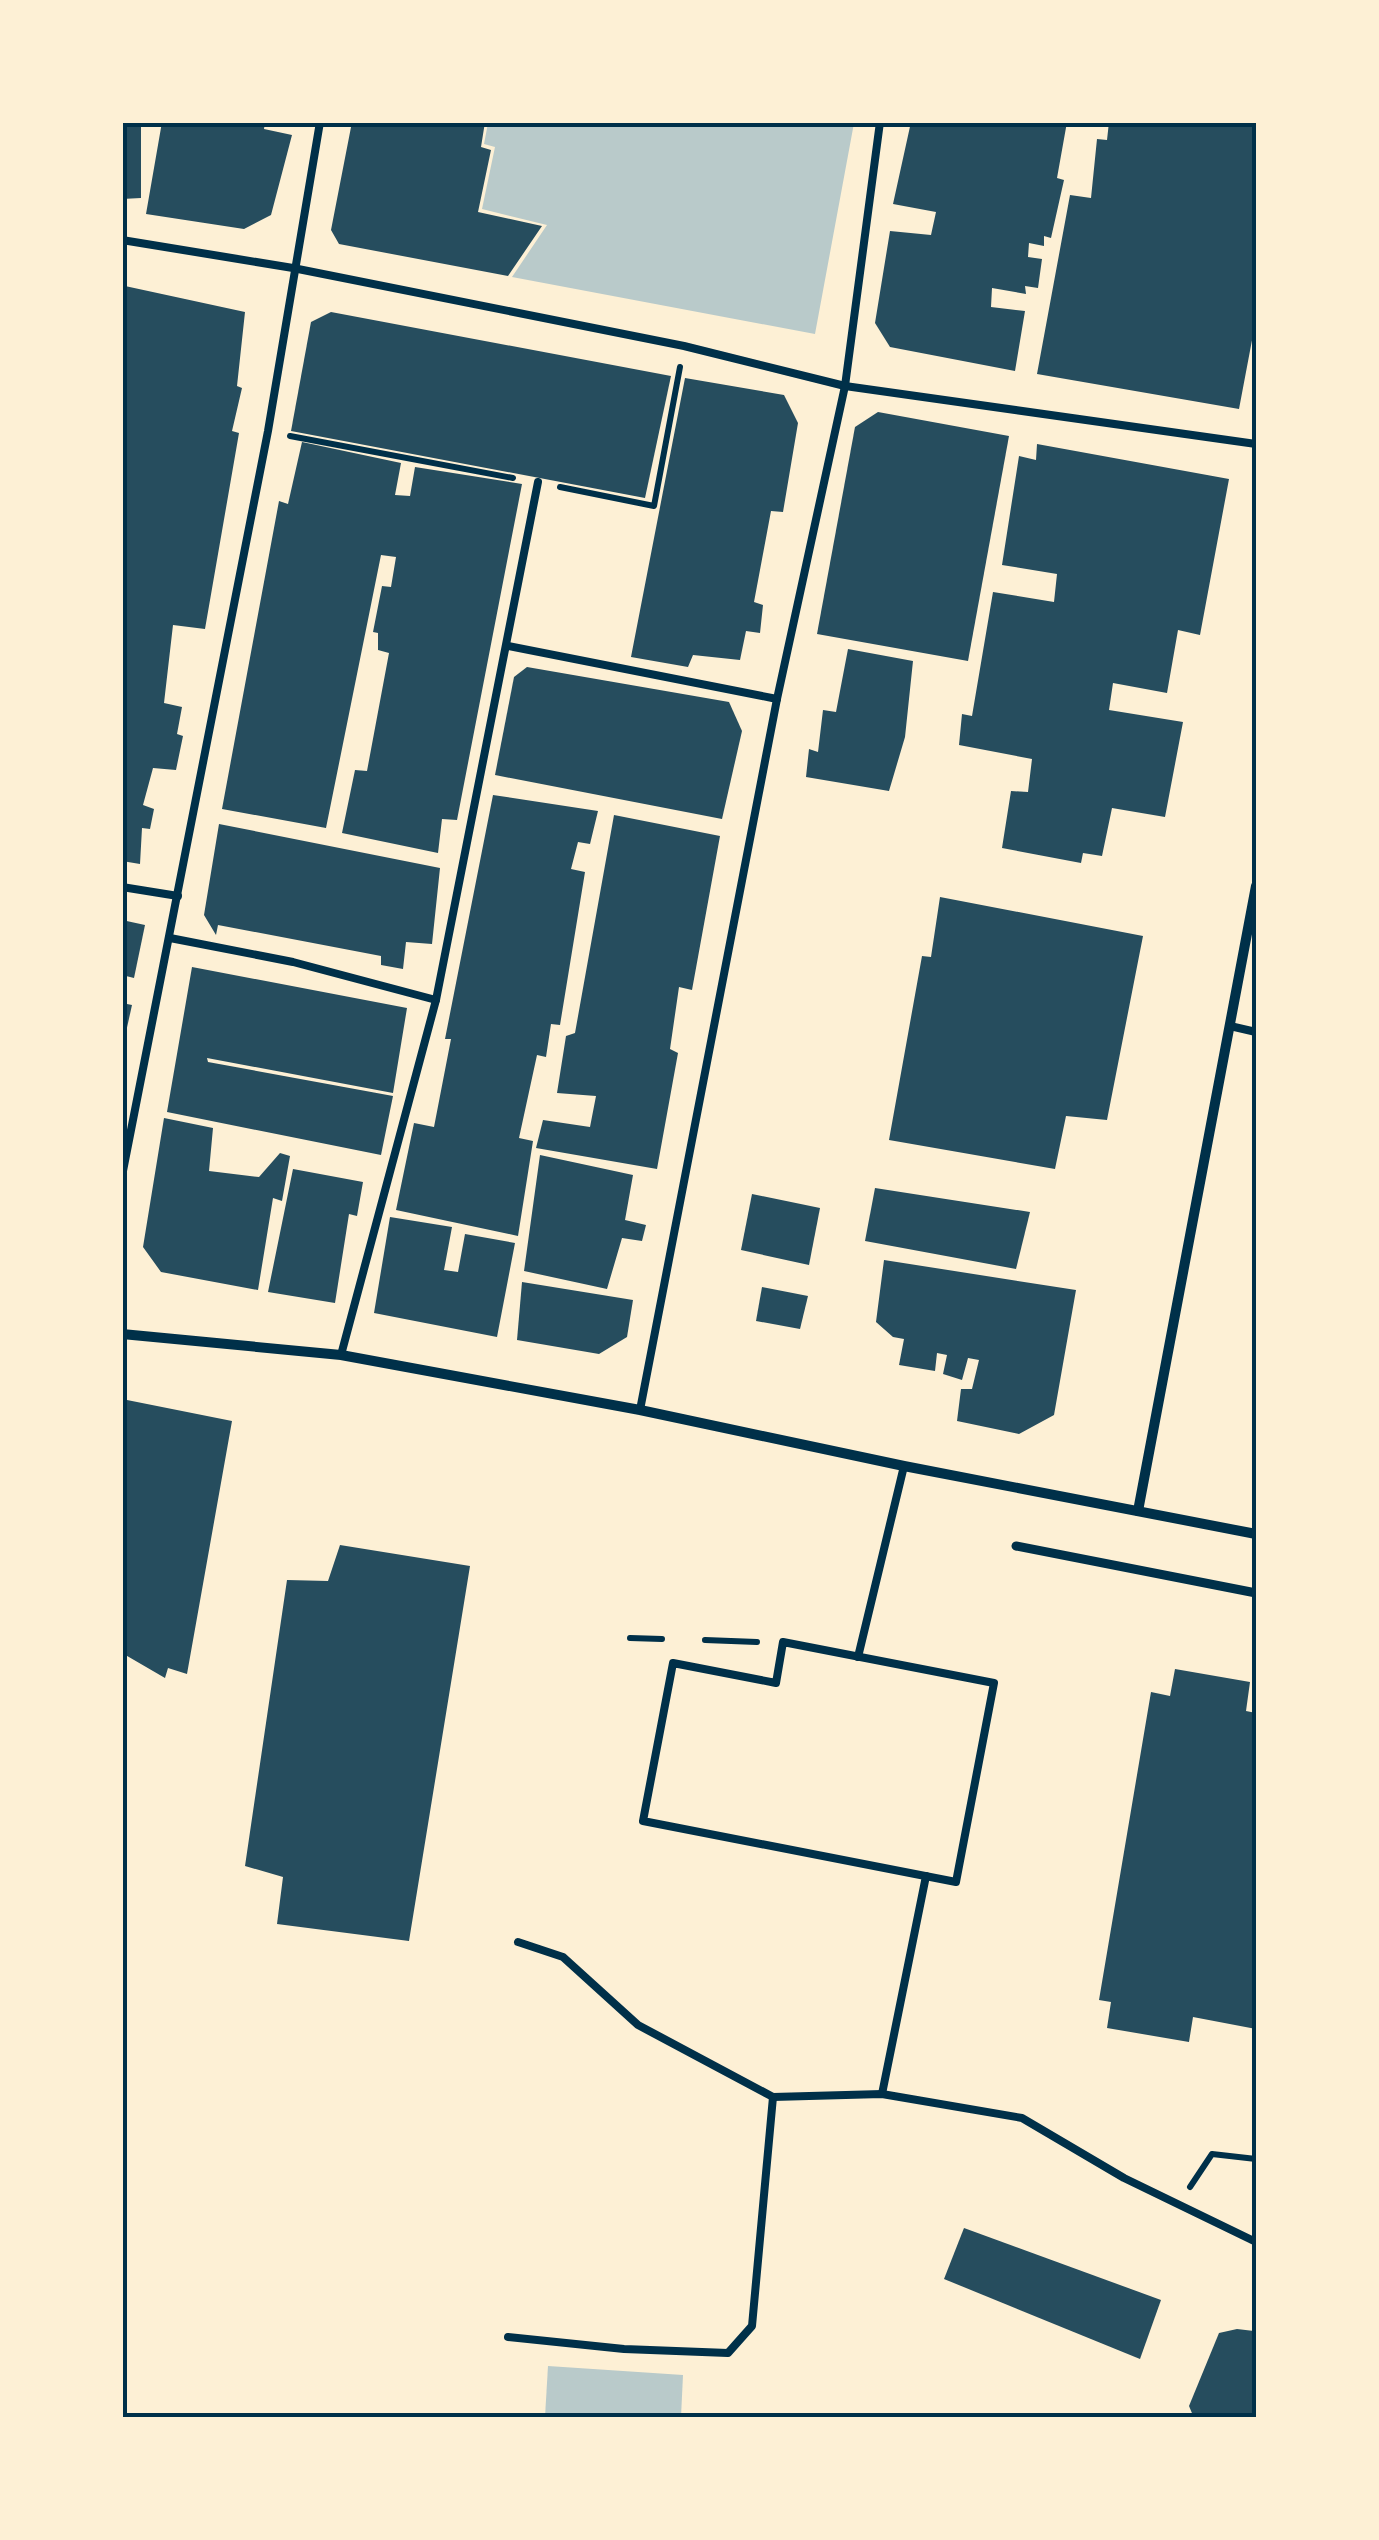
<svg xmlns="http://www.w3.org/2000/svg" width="1379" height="2540" font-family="'PT Sans',sans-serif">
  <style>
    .green { fill: #b9caca }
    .building { fill: #264d5e }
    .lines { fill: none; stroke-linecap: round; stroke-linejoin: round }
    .path { stroke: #003049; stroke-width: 6 }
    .service { stroke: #003049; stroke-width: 8 }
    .pedestrian { stroke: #003049; stroke-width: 9 }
    .minor { stroke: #003049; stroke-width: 10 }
    .neatline { fill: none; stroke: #003049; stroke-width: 4 }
  </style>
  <rect width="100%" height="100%" fill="#fdf0d5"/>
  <g class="green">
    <polygon points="488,123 854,123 815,334 512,277 547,225 482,209 495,147 484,144"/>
    <polygon points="548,2366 683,2375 681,2417 545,2417"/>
  </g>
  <g class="building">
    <polygon points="122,122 141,122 141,198 122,199"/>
    <polygon points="162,122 265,122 264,129 292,135 271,215 244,229 146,214"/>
    <polygon points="352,122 485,122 481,147 491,150 478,212 542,226 508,276 339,244 331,230"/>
    <polygon points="911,122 1067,122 1057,178 1064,180 1051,238 1044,236 1044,246 1029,243 1028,257 1042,259 1038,288 1025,286 1026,294 992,288 991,307 1025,311 1015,371 890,347 875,323 890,231 931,235 936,212 893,204"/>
    <polygon points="1109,122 1256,122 1256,319 1239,409 1037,374 1070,195 1091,198 1097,139 1107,140"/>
    <polygon points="125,286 245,312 237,386 242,388 232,431 239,433 205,629 173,625 164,703 182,707 177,734 183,736 176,770 153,768 143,805 154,809 150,829 142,828 140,864 122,861"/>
    <polygon points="331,312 671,376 645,498 291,431 311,322"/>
    <polygon points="685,378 784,395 798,423 783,512 771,511 754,602 763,605 760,633 746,631 740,660 693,655 688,667 631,657"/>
    <polygon points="878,412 1009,436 968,661 817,634 855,427"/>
    <polygon points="302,442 401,463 395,495 410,496 415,467 522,484 457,820 442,819 438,853 342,833 355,770 367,771 389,653 378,650 378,633 373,632 382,586 391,587 396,557 381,555 326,828 222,809 279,501 288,504"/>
    <polygon points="1037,444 1229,479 1200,635 1178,630 1167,693 1113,683 1109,710 1183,722 1165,817 1112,808 1102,856 1083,853 1081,863 1002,848 1011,791 1028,792 1032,759 959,745 962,714 972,716 993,592 1054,602 1057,574 1002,565 1019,456 1036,460"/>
    <polygon points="848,649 913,661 905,737 889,791 806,777 809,749 818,752 823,710 836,712"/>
    <polygon points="527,667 729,702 742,731 722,819 495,775 514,677"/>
    <polygon points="493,795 598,811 590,844 578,842 571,869 585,872 560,1025 551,1024 546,1057 537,1055 519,1138 533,1141 518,1236 396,1210 414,1123 434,1127 451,1039 445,1039"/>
    <polygon points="614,815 720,836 692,990 679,987 670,1049 678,1053 657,1169 536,1148 543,1120 590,1127 596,1096 557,1093 566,1036 575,1033"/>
    <polygon points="219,824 440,868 432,944 406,942 403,969 381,965 381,956 218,925 216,935 204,915"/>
    <polygon points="940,897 1143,936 1107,1120 1066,1116 1055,1169 889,1140 922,956 931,957"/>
    <polygon points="122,920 145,925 134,978 122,975"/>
    <polygon points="192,967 407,1008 393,1093 207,1058 208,1062 393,1096 381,1155 167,1112"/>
    <polygon points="122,1003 132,1005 124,1041 122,1041"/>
    <polygon points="164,1118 213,1128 209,1171 259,1177 280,1153 290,1156 282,1201 273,1198 258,1290 161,1272 143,1247"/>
    <polygon points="540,1155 633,1175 625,1220 646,1225 642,1241 622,1238 607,1289 524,1271"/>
    <polygon points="293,1169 363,1182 357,1216 349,1214 335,1303 268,1292"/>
    <polygon points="875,1188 1030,1212 1016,1269 865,1241"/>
    <polygon points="752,1194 820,1208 809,1265 741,1250"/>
    <polygon points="390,1217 452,1227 444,1270 458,1272 465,1234 515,1243 497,1337 374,1313"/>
    <polygon points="884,1260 1076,1290 1054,1415 1019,1434 957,1421 961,1389 972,1389 979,1360 968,1358 962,1380 943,1374 947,1355 937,1353 935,1371 899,1365 904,1339 893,1337 876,1322"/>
    <polygon points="522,1282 633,1300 627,1337 599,1354 517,1340"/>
    <polygon points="762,1287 808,1296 800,1329 756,1321"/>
    <polygon points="122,1399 232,1421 187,1674 168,1668 165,1678 122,1653"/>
    <polygon points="340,1545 470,1566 409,1941 277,1924 283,1877 245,1866 287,1580 328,1581"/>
    <polygon points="1175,1669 1250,1682 1246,1711 1256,1713 1256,2029 1193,2017 1189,2042 1107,2028 1111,2002 1099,2000 1151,1692 1170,1696"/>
    <polygon points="964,2228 1161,2300 1140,2359 944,2279"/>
    <polygon points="1237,2329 1254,2331 1256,2335 1256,2418 1194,2418 1189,2406 1219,2333"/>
  </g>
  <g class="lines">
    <g class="path">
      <polyline points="290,436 513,478"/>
      <polyline points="560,487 654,506 680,367"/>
      <polyline points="630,1638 662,1639"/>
      <polyline points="705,1640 757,1642"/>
      <polyline points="1190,2187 1212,2154 1256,2159"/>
    </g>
    <g class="service">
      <polyline points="122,240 293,268 684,346 845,386 1256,444"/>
      <polyline points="508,646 777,699"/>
      <polyline points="122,887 178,896"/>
      <polyline points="170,938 293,962 436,1000"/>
      <polyline points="1230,1026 1256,1032"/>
      <polyline points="122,1176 268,431 320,122"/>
      <polyline points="341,1355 436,1000 538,482"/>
      <polyline points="640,1410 777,699 845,386 880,122"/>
      <polygon points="783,1642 994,1683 956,1882 643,1821 673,1663 776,1683"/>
      <polyline points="858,1657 904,1466"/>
      <polyline points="518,1942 563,1957 638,2025 773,2097 882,2094 1022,2118 1124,2178 1256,2242"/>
      <polyline points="882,2094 926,1876"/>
      <polyline points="508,2337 624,2349 728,2353 752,2326 773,2097"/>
    </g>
    <polyline class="pedestrian" points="1016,1546 1256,1593"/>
    <g class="minor">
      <polyline points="122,1334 341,1355 640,1410 904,1466 1256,1534"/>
      <polyline points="1138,1511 1256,886"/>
    </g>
  </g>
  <rect width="1379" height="2540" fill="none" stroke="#fdf0d5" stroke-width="250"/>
  <rect x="125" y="125" width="1129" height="2290" class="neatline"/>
</svg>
